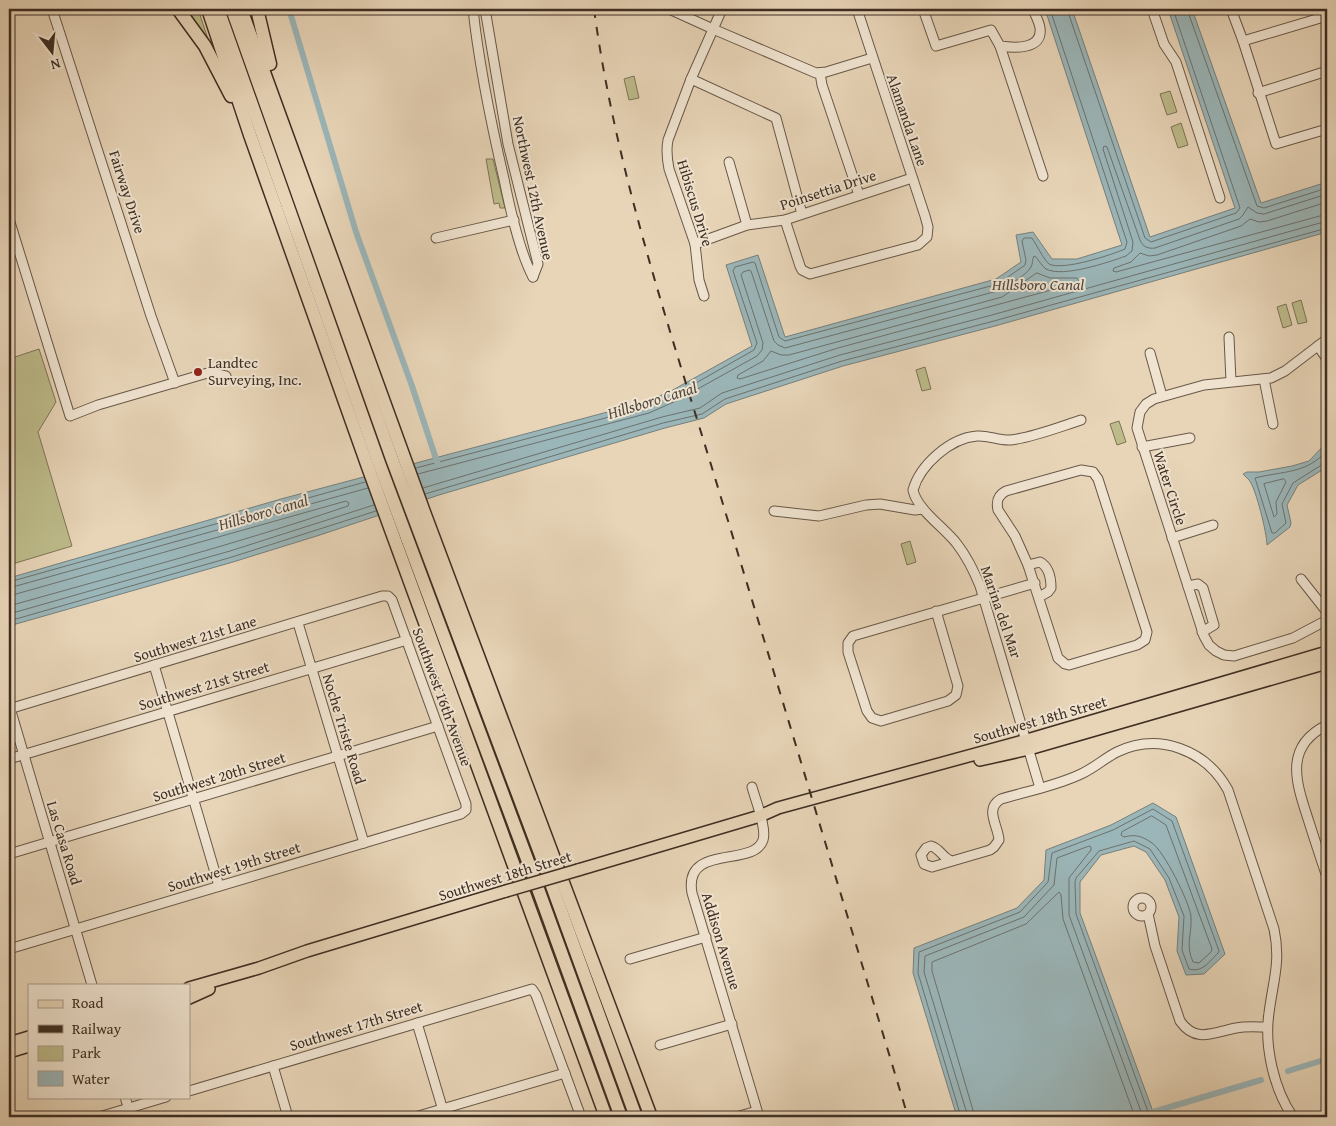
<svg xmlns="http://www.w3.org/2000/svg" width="1336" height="1126" font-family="'Gentium Book Plus',serif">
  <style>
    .green { fill: #bdbb8a; stroke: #7e7456 }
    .water { fill: #9bb6b9; stroke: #76807d }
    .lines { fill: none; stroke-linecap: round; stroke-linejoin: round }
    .shore { stroke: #6c726e; stroke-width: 1 }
    .canal { stroke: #9bb6b9; stroke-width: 6 }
    .minor-casing { stroke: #685848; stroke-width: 11 }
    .major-casing { stroke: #3e2e22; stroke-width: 14 }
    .highway-casing { stroke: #3e2e22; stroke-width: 15 }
    .minor { stroke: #f0e4d1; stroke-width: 9 }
    .major { stroke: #e8d5b8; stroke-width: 11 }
    .highway { stroke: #e8d5b8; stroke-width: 12 }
    .rail { stroke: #3e2e22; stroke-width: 2; stroke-dasharray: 9 9; stroke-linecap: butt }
    .major-bridge-casing { stroke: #3e2e22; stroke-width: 14; stroke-linecap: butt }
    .major-bridge { stroke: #e8d5b8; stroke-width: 11 }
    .poi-dot { fill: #8f2418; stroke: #f0e4d1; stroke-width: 2 }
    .labels { text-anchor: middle; stroke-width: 4; stroke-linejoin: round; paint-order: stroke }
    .street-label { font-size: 15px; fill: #3e2e22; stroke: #f0e4d1 }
    .poi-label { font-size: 15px; fill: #3e2e22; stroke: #f0e4d1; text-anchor: start }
    .water-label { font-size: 16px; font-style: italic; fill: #514940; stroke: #f0e4d1 }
  </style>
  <rect width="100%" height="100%" fill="#e8d5b8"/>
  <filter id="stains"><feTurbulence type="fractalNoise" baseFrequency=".004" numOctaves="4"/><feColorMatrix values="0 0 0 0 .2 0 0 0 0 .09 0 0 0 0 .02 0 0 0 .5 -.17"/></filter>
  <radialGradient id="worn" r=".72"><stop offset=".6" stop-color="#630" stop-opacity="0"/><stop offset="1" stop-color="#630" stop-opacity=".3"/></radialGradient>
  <g class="green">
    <polygon points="182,9 198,9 212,51"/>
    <polygon points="634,76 639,98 629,100 624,79"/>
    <polygon points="1170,91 1177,112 1167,115 1160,94"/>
    <polygon points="1181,123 1188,145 1178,148 1171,127"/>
    <polygon points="486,159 493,159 505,208 500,208 499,203 494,204"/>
    <polygon points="1301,300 1307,322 1298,324 1292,303"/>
    <polygon points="1286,304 1292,325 1283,328 1277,307"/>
    <polygon points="39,349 56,402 38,432 72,546 9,565 9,359"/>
    <polygon points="925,367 931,389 922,391 916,370"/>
    <polygon points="1119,421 1126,442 1117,445 1110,424"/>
    <polygon points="910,541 916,562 907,565 901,544"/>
  </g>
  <g class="water">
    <polygon points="1045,9 1072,9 1150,237 1235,208 1168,9 1192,9 1261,203 1327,182 1327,232 995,326 843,366 726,404 704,418 665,428 439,495 320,535 233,562 9,626 9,578 281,499 645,402 671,391 752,346 726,265 758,255 785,337 996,279 1021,262 1016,235 1033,232 1052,259 1077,259 1122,245"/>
    <path d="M1327,442V467L1298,485L1287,505L1291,523L1290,527L1267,545C1267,534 1256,488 1249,480C1247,478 1245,476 1243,474L1247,472H1259L1292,466L1309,461Z"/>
    <polygon points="1153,803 1176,817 1225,954 1204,974 1186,975 1177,951 1179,917 1165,880 1146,852 1134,846 1101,855 1080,882 1080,913 1155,1117 957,1117 913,973 914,948 1017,908 1044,880 1046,850 1111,825"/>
  </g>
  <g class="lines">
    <g class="shore">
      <polyline points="1067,9 1145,238 1151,242 1236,213 1240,208 1173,9"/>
      <polyline points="1187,9 1257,206 1264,208 1327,188"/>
      <polyline points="1327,202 1267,221 1259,222 1250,219 1241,226 1157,255 1149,256 1140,253 1131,262 1114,268 1113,271 1116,272 1327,214"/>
      <polygon points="1037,273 1050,278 1077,278 1079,281 1077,283 838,348 740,379 737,378 738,375 763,361 771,351 781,355 789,355 1002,297"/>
      <path d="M1327,450C1308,474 1282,471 1255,478L1272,533H1275L1286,523L1282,504L1293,483L1323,464L1327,463"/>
      <path d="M416,468L647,407L673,396L754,350L757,343L733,271L735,267L753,262L755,263L779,337L785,341L998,284L1025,265L1026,260L1022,241L1024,238H1032C1036,244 1044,260 1049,264C1063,271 1111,255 1125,249L1127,242L1050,9"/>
      <path d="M418,474L649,413L676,401L757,356L762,350L763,343L741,275L743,272L749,270L751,271L774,341L778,345L785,348L1001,290C1008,285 1027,275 1031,267C1033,264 1032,259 1034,256L1036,257C1039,261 1042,266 1046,269C1063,278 1109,262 1126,256L1132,251L1133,242L1103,149L1104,146L1107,147L1140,240C1143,247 1148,249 1155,248L1239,219L1243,215L1248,207L1257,213L1264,214L1327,194"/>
      <polygon points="1284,479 1286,482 1276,502 1277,514 1274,517 1264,484"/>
      <polyline points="423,488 662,417 700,408 722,393 840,355 992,315 1327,221"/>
      <polyline points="425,494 663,423 702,414 725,399 842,361 994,321 1327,228"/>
      <polyline points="9,582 365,482"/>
      <polyline points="9,588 368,488"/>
      <path d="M9,596L346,501L349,503L348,506C237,544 122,574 9,606"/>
      <polyline points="9,614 230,551 374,505"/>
      <polyline points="9,621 232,557 376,511"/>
      <path d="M1152,816L1166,825L1212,949L1211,952L1199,963L1193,962C1185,944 1192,936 1191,917C1190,903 1164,851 1152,843C1142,836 1135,834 1124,837L1121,835L1122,832Z"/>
      <path d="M961,1117L918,973L919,952L1020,912L1048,882L1052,853L1113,830L1153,809L1172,821L1219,951L1218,953C1209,962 1202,973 1189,969L1182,950L1184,916L1169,878L1150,849L1134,841L1099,851L1076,878L1075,882L1076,914L1150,1117"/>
      <polyline points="968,1117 924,972 925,956 1024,917 1054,885 1057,858 1089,846 1091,847 1091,850 1069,878 1069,915 1143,1117"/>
      <polyline points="975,1117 932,971 932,962 1026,924 1059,892 1061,895 1063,919 1135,1117"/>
    </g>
    <g class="canal">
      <polyline points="289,9 356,232 412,386 438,465"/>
      <polyline points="1288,1071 1327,1059"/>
      <polyline points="1153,1112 1261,1080"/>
    </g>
    <defs>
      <g id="minor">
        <polyline points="52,9 151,316 175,383"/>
        <path d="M473,9C479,66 491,123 504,179C510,209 519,251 533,277"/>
        <polyline points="485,9 508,144 538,264 533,277"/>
        <polyline points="669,9 713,29 816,73 826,72 872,58"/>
        <path d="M923,9L936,46L991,30L1000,46C1014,48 1043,50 1040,28C1039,21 1035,15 1033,9"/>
        <polyline points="1152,9 1164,44 1176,62 1220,198"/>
        <polyline points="1231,9 1243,41 1276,144 1327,129"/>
        <polyline points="1243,41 1327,16"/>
        <polyline points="1000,46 1043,176"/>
        <polyline points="820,73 822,85 859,195"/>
        <polyline points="691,79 776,118 802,214"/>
        <polyline points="1258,93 1327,71"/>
        <polyline points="729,162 747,225"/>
        <polyline points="9,219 70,416 98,405 211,372 226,376"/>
        <polyline points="785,220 800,266 802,270 810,274 918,245 927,237 928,227 925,216 857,9"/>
        <polyline points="436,238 514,220"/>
        <polyline points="695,244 747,225 785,220 912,178"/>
        <path d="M704,296L699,280L695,244L669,169C667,159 666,150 668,140L691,79L722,9"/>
        <polyline points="1229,337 1231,381"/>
        <polyline points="1327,339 1285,371 1271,378 1204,385 1154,399 1146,404 1140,412 1137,428 1204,636 1209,645 1216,651 1224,655 1234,656 1293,638 1327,620"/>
        <polyline points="1318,346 1327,359"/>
        <polyline points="1150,353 1162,396"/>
        <polyline points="1264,379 1273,424"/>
        <polyline points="1142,447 1190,438"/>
        <path d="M1081,470L1093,472L1098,479L1147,632L1145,640L1137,645L1069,665L1065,664L1058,658L1028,565L1015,536L998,510C996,501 998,495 1006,491Z"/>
        <polyline points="774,511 819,516 866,505 880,504 915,510 923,509"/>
        <polyline points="1172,538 1213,525"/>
        <path d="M1028,565L1040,562C1049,567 1051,579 1051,588L1048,592L1039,597"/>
        <polyline points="1301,579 1327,612"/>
        <polyline points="1188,586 1198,584 1203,588 1214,625 1202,632"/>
        <polyline points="936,611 958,686 956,695 948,701 881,721 872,718 867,711 848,652 848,643 853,636 1035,583"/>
        <polyline points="298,623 364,843"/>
        <polyline points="154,665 219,886"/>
        <polyline points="10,708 92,985"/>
        <polyline points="9,709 382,596 388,596 392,600 466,804 466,810 461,814 9,949"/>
        <path d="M1327,725C1282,747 1297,785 1309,822C1315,841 1321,859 1327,877"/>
        <polyline points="9,759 407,640"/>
        <path d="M752,787C755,799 767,828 763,840C754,868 683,843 692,893L759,1117"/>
        <path d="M1040,788L980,586C974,571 967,557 957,544C945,528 917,510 913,490C920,465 950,438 977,436C988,435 999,441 1011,440C1034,437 1059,427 1081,420"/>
        <polyline points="9,854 438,726"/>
        <path d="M952,861C942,858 941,849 931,846L926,848L921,855L924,864L932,867L990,850L994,847L999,840C998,825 984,809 1001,799C1028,791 1056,786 1081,774C1094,768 1105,758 1117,752C1159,732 1206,750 1228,790L1274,929C1281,962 1273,981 1269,1013C1264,1046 1274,1090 1293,1117"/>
        <circle cx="1142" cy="907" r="9"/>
        <path d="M1148,914L1155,946L1180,1021C1196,1044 1214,1032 1236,1028C1246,1026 1257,1027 1267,1027"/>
        <polyline points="630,959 706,937"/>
        <polyline points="417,1023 445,1117"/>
        <polyline points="660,1045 732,1024"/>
        <polyline points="273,1066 288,1117"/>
        <polyline points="189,1091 532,989 536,995 581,1117"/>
        <polyline points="125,1097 131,1117"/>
        <polyline points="99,1117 166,1097"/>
        <polyline points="415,1117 565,1073"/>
        <polyline points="736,1117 757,1111"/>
      </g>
      <g id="major">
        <polyline points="980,760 1029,749 1327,663"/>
        <polyline points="578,870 760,816 778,808 1027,740 1327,652"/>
        <polyline points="189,988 259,968 307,951 506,891"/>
        <polyline points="189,998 209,989"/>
        <polyline points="9,1043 29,1037"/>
        <polyline points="9,1052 29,1046"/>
      </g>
      <g id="highway">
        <polyline points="178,9 205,46 231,96"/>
        <polyline points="208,9 250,135 368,467 606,1117"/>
        <polyline points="218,9 379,463 533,875 621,1117"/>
        <polyline points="232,9 392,459 540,853 636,1117"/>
        <polyline points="241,9 424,512 651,1117"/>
        <polyline points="257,9 270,64"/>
      </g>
    </defs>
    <use href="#minor" class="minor-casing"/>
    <use href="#major" class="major-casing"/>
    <use href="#highway" class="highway-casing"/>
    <use href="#minor" class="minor"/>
    <use href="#major" class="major"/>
    <use href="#highway" class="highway"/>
    <path class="rail" d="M594,9C616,173 671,332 719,491C782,699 845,908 908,1117"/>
    <defs>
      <polyline id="major-bridge" points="506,891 578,870"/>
    </defs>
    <use href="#major-bridge" class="major-bridge-casing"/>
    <use href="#major-bridge" class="major-bridge"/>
  </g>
  <circle class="poi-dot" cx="198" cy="372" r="5"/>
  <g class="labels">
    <g class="street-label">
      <text transform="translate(907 120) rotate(71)" y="5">Alamanda Lane</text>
      <text transform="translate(533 188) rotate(78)" y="5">Northwest 12th Avenue</text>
      <text transform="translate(828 190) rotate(-18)" y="5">Poinsettia Drive</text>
      <text transform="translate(127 192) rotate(72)" y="5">Fairway Drive</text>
      <text transform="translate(695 203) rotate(73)" y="5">Hibiscus Drive</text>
      <text transform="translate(1170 488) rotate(72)" y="5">Water Circle</text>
      <text transform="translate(1001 612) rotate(71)" y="5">Marina del Mar</text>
      <text transform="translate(195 639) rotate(-17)" y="5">Southwest 21st Lane</text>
      <text transform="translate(204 686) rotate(-17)" y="5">Southwest 21st Street</text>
      <text transform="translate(442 697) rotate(70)" y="5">Southwest 16th Avenue</text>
      <text transform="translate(1040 720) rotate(-16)" y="5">Southwest 18th Street</text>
      <text transform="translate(344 729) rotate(73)" y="5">Noche Triste Road</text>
      <text transform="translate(219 777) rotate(-17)" y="5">Southwest 20th Street</text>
      <text transform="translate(64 843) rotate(73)" y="5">Las Casa Road</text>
      <text transform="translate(234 867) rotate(-17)" y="5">Southwest 19th Street</text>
      <text transform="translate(505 876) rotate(-17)" y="5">Southwest 18th Street</text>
      <text transform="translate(721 941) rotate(73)" y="5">Addison Avenue</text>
      <text transform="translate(356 1026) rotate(-17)" y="5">Southwest 17th Street</text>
    </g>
    <g class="poi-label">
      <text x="208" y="368">Landtec<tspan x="208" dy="17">Surveying, Inc.</tspan></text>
    </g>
    <g class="water-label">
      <text x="1038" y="290">Hillsboro Canal</text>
      <text transform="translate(652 400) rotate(-17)" y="6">Hillsboro Canal</text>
      <text transform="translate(263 512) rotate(-16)" y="6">Hillsboro Canal</text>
    </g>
  </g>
  <rect width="1336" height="1126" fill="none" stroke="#e8d5b8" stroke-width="30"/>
  <rect x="10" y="10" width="1316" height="1106" fill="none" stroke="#3e2e22" stroke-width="2.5"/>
  <rect x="15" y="15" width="1306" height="1096" fill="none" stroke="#3e2e22"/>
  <rect x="28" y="984" width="162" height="115" fill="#f0e4d1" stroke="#a99b8b"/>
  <rect x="38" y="1000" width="25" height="8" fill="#e8d5b8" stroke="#a99b8b"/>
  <text x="72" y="1008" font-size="15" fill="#3e2e22">Road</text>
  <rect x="38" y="1025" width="25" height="8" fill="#3e2e22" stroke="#a99b8b"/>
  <text x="72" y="1034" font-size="15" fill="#3e2e22">Railway</text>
  <rect x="38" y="1046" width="25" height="15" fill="#bdbb8a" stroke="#a99b8b"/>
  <text x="72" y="1058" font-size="15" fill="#3e2e22">Park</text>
  <rect x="38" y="1071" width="25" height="15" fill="#9bb6b9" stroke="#a99b8b"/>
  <text x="72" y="1084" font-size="15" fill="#3e2e22">Water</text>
  <g transform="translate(52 52) rotate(164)" stroke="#f0e4d1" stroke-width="4" paint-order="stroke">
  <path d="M0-4L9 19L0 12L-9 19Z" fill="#3e2e22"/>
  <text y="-8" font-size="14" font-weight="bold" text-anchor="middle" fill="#3e2e22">N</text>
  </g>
  <rect width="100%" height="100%" filter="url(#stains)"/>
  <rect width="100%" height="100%" fill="url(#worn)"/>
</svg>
